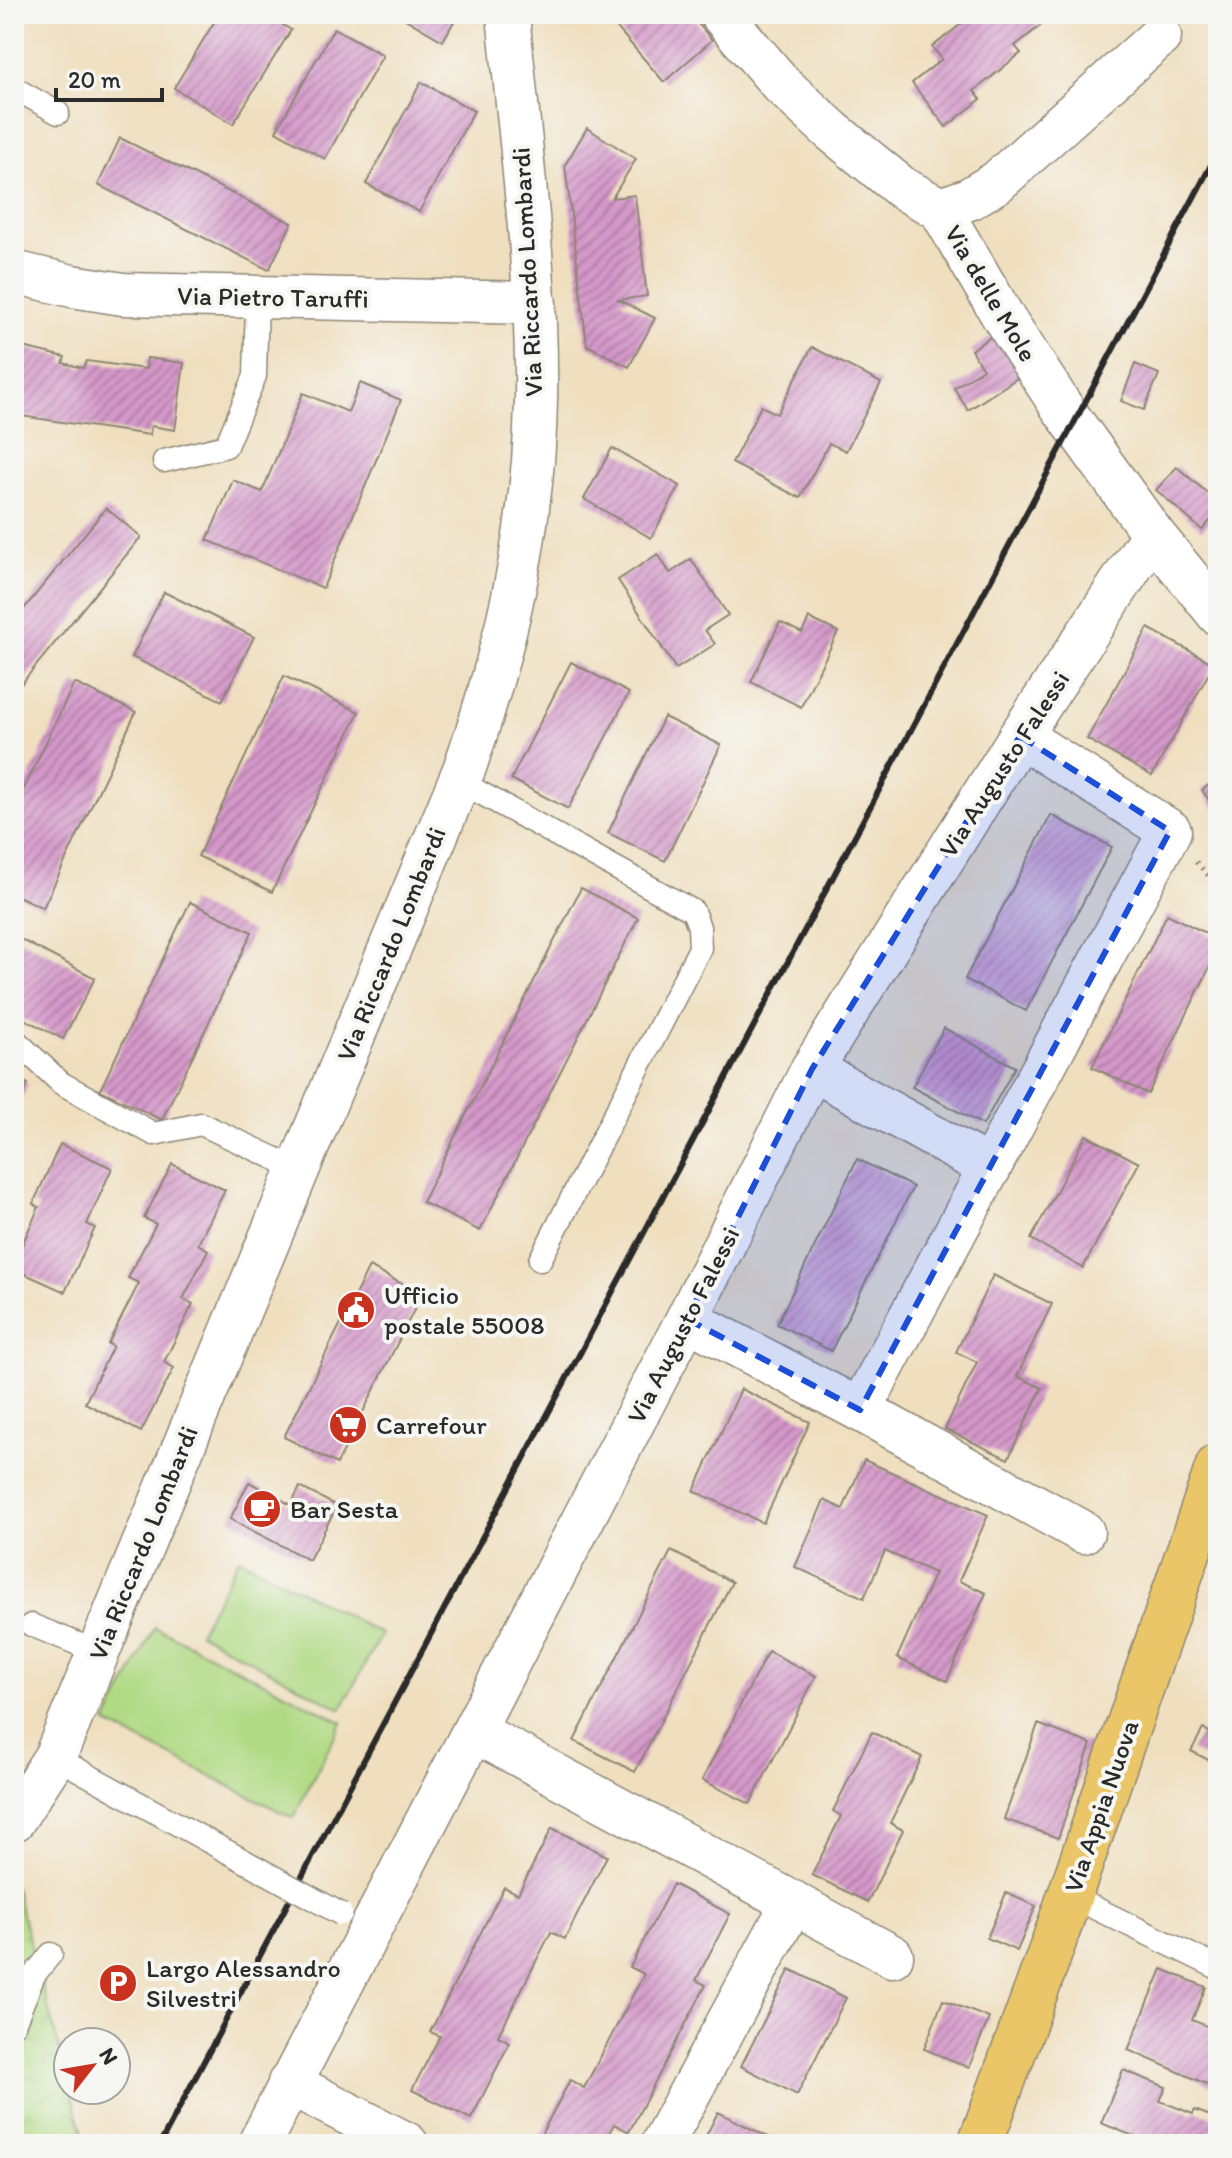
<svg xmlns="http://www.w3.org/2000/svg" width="1232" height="2158" font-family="Itim,sans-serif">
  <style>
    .park { fill: url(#park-crowns); stroke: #6e8258; stroke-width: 2 }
    .pitch { fill: #b1da85; stroke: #6e8258; stroke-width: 2 }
    .building { fill: url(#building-hatch) }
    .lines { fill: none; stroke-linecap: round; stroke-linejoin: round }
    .service-casing { stroke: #8d8575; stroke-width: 25 }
    .minor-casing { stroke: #8d8575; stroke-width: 45 }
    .primary-casing { stroke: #8d8575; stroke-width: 47 }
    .path { stroke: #8d8575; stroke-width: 5; stroke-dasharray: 2 6; stroke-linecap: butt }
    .service { stroke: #fff; stroke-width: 22 }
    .minor { stroke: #fff; stroke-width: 42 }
    .primary { stroke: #ebc669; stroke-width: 44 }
    .rail { stroke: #2b2b2b; stroke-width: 6 }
    .service-bridge-casing { stroke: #8d8575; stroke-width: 25; stroke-linecap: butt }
    .service-bridge { stroke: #fff; stroke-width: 22 }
    .marked { fill: #1d4ed8; fill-opacity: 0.2; stroke: #1d4ed8; stroke-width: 6; stroke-dasharray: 16 10; stroke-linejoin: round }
    .labels { text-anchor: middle; stroke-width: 8; stroke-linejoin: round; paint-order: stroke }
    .street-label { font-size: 26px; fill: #2b2b2b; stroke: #f6f6f2 }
    .poi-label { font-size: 26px; fill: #2b2b2b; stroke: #f6f6f2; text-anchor: start }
  </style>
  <defs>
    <pattern id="park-crowns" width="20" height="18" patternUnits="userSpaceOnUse" patternTransform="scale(2)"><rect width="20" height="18" fill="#b1da85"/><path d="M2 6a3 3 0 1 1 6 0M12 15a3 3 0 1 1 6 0" fill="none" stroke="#98bb73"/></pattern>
    <pattern id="building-hatch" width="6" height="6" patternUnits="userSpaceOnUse" patternTransform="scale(2)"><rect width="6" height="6" fill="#d497c9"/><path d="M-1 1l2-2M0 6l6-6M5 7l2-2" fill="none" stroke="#ac7ba3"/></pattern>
  </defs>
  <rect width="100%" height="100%" fill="#f6f6f2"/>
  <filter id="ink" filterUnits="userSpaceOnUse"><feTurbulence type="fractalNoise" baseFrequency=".0125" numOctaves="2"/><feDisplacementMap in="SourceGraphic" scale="16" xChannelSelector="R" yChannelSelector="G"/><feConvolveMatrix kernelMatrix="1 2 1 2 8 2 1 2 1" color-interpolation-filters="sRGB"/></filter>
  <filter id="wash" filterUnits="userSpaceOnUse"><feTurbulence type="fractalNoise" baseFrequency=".006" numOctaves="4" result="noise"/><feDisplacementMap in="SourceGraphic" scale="32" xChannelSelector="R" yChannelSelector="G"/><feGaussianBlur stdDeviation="1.8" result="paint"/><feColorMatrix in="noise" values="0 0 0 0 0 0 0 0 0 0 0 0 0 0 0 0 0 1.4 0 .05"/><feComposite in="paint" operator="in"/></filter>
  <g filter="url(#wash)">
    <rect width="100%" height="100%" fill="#efdfbf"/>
    <polygon class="park" points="14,1885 68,2080 68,2090 71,2090 86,2144 14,2144"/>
    <g class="pitch">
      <polygon points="239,1558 381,1634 341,1709 199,1633"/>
      <polygon points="155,1627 342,1722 293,1818 106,1723"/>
    </g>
    <g id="blocks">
      <g class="building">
        <polygon points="219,14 266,14 291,30 233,124 174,88"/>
        <polygon points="397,14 458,14 443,41"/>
        <polygon points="605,14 690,14 712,40 664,82"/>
        <polygon points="974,14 1055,14 1015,46 1021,53 974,91 981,99 946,127 912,83 942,59 932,47"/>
        <polygon points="334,28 383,55 325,159 276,131"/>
        <polygon points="421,82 474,111 419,212 366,184"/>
        <polygon points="587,128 636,159 612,198 635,195 647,296 619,300 655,318 629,367 587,345 565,165"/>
        <polygon points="120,138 292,223 269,270 98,185"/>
        <polygon points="998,332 1025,373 968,410 954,388 983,369 971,350"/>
        <polygon points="14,345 65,357 63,363 83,368 87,361 146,369 147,358 184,363 175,430 151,426 150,435 14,415"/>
        <polygon points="812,347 881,383 846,451 829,443 800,498 732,463 761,406 777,414"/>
        <polygon points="1135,364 1159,374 1144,410 1121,401"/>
        <polygon points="360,383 401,400 323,588 207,540 233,480 262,492 303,393 348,412"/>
        <polygon points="612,448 680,486 651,538 584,499"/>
        <polygon points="1177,467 1218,502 1218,512 1202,530 1156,490"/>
        <polygon points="106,508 141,537 14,693 14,621"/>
        <polygon points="658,554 670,573 691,559 728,615 705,630 715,644 676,669 618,580"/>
        <polygon points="164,592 254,637 222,701 132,657"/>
        <polygon points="809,618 838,632 801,707 751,682 780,622 802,633"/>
        <polygon points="1148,628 1214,664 1152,776 1087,739"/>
        <polygon points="571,662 629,693 568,809 511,779"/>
        <polygon points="284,676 359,712 272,892 198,856"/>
        <polygon points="74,683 136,712 43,908 14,894 14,810"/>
        <polygon points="664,717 721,745 665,861 608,833"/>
        <polygon points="1218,778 1218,813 1202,790"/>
        <polygon points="1051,815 1112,847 1026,1011 965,979"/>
        <polygon points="581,888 638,918 480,1231 422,1202"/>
        <polygon points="190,902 252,932 162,1120 100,1090"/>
        <polygon points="1167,914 1218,939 1218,950 1148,1094 1092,1067"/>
        <polygon points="14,936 95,978 63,1039 14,1014"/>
        <polygon points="944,1028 1015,1067 983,1125 912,1087"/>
        <polygon points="14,1077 28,1084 14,1113"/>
        <polygon points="1086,1135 1139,1163 1083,1268 1031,1239"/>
        <polygon points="60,1144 112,1168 87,1224 95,1228 65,1292 14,1269 14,1263 39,1207 33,1204"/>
        <polygon points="857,1159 913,1187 831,1351 777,1324"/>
        <polygon points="172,1164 225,1190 198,1244 208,1250 183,1299 193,1304 164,1362 174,1368 141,1432 85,1403 113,1346 108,1344 139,1283 128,1278 156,1224 144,1218"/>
        <polygon points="369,1267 422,1294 337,1464 284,1437"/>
        <polygon points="993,1275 1052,1304 1017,1376 1042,1388 1008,1459 945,1429 977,1362 956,1352"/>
        <polygon points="741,1389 810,1422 763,1523 694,1491"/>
        <polygon points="864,1460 988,1515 959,1581 986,1593 947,1681 897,1658 935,1573 885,1551 864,1598 795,1567 824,1500 843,1509"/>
        <polygon points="249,1482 291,1505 300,1487 337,1506 309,1560 230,1519"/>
        <polygon points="671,1551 732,1582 635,1772 574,1741"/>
        <polygon points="768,1651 816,1676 750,1804 702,1780"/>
        <polygon points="1038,1724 1091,1744 1058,1838 1004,1819"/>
        <polygon points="1203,1729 1218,1736 1218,1765 1191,1751"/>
        <polygon points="872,1732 922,1757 890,1823 903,1830 868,1902 812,1875 841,1816 833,1811"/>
        <polygon points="552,1828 607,1856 565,1939 551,1932 498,2036 510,2042 471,2119 412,2090 440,2036 430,2032 504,1887 518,1894"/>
        <polygon points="673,1884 730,1914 696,1980 706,1985 629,2132 614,2124 603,2144 536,2144 570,2080 584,2088 644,1974 630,1967"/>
        <polygon points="1006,1893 1036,1906 1017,1951 987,1938"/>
        <polygon points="790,1969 846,1998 797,2095 741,2066"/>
        <polygon points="1162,1969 1206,1987 1192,2020 1218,2031 1218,2089 1128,2050"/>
        <polygon points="943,2000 989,2018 969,2067 924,2049"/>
        <polygon points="1123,2070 1166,2087 1160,2101 1193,2114 1195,2110 1218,2119 1218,2144 1153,2144 1101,2123"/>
        <polygon points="718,2112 772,2139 769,2144 702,2144"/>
      </g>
    </g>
  </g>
  <g filter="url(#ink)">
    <use href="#blocks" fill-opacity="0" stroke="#8d8575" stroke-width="2"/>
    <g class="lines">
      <defs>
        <g id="service">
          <polyline points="14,88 58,113"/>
          <polyline points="164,461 226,446 255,376 257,297"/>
          <polyline points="459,781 693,911 699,927 700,948 540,1260"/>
          <polyline points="14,1039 61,1083 154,1134 201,1124 298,1169"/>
          <polyline points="31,1625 98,1652"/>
          <polyline points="55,1757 228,1852"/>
          <polyline points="1070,1896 1218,1968"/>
          <polyline points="14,2024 34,1975 51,1954"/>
        </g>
        <g id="minor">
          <polyline points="721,14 782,85 832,131 902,188 940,209 1002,315 1061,406 1153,534 1218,614"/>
          <polyline points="940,209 969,199 997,182 1160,36"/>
          <polyline points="14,272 72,286 123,294 535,303"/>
          <polyline points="812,1069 990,1168"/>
          <polyline points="687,1319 860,1410 1083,1532"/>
          <polyline points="860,1410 1170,831 1020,736"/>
          <polyline points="474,1731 892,1956"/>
          <path d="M14,1820L55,1757L465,767C506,649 534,526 536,400C538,271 520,142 508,14"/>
          <polyline points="289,2083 407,2144"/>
          <polyline points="259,2144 687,1319 812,1069 1020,736 1153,534"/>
          <polyline points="662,2144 793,1902"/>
        </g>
        <polyline id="primary" points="980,2144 1051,1950 1218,1466"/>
      </defs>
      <use href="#service" class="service-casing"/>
      <use href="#minor" class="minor-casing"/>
      <use href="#primary" class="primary-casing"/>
      <polyline class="path" points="1196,862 1218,886"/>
      <use href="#service" class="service"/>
      <use href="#minor" class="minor"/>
      <use href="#primary" class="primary"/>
      <polyline class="rail" points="160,2144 1218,152"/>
      <defs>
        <polyline id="service-bridge" points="228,1852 341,1914"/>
      </defs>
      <use href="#service-bridge" class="service-bridge-casing"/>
      <use href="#service-bridge" class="service-bridge"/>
    </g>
  </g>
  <path class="marked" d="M1020,736L1170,831L860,1410L687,1319L812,1069Z"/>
  <defs>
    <symbol id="civic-disc" viewBox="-11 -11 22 22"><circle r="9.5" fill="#c8321e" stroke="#f6f6f2"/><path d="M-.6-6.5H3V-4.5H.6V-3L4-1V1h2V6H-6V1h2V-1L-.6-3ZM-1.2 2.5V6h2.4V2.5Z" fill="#fff"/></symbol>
    <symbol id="supermarket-disc" viewBox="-11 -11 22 22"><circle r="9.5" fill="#c8321e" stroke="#f6f6f2"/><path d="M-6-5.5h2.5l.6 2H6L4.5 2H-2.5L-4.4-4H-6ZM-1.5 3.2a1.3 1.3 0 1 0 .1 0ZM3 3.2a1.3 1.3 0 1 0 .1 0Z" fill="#fff"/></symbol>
    <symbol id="cafe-disc" viewBox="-11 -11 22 22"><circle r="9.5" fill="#c8321e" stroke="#f6f6f2"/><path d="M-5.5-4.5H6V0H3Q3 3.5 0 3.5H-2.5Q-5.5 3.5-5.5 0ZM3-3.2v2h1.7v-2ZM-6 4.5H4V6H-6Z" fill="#fff"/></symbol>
    <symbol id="parking-disc" viewBox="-11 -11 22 22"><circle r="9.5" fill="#c8321e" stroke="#f6f6f2"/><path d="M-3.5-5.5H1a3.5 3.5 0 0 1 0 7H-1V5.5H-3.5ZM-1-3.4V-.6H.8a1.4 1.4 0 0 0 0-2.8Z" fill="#fff"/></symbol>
  </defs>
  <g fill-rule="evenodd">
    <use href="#civic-disc" x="334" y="1288" width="44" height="44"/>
    <use href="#supermarket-disc" x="326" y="1403" width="44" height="44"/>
    <use href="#cafe-disc" x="240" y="1487" width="44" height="44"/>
    <use href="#parking-disc" x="96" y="1961" width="44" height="44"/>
  </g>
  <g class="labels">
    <g class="street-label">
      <text transform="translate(527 272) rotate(-93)" y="9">Via Riccardo Lombardi</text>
      <text transform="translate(991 293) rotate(59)" y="9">Via delle Mole</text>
      <text transform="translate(273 297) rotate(1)" y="9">Via Pietro Taruffi</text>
      <text transform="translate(1004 764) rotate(-57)" y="9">Via Augusto Falessi</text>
      <text transform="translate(391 944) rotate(-68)" y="9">Via Riccardo Lombardi</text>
      <text transform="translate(683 1325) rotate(-63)" y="9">Via Augusto Falessi</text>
      <text transform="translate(143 1543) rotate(-68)" y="9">Via Riccardo Lombardi</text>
      <text transform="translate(1101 1806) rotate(-71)" y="9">Via Appia Nuova</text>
    </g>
    <g class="poi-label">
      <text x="384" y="1304">Ufficio<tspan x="384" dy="30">postale 55008</tspan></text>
      <text x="376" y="1434">Carrefour</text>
      <text x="290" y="1518">Bar Sesta</text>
      <text x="146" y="1977">Largo Alessandro<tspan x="146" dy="30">Silvestri</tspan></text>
    </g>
  </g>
  <rect width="1232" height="2158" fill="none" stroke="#f6f6f2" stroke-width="48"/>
  <g transform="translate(92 2066) rotate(59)"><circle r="38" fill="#f6f6f2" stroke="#a5a5a2" stroke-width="2"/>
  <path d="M0-6L14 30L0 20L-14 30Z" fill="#c8321e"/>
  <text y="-12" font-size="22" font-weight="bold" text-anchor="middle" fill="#2b2b2b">N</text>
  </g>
  <path d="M56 88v12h106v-12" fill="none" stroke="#2b2b2b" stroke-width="4"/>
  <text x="68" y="88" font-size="24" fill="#2b2b2b" stroke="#f6f6f2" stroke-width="6" paint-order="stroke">20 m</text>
</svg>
